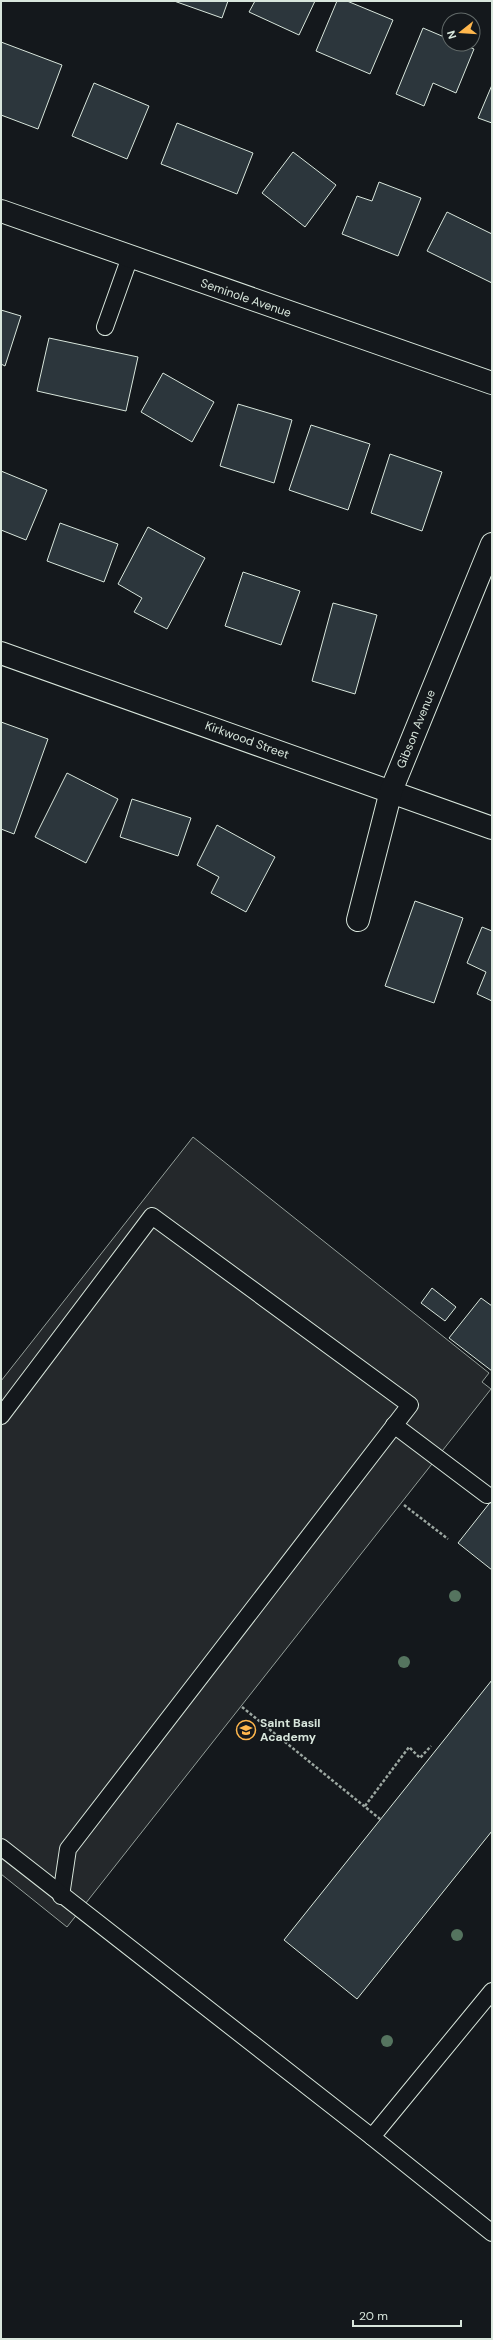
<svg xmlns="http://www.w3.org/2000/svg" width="493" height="2340" font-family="'DM Sans',sans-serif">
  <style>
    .parking { fill: #24282b; stroke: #939e99 }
    .building { fill: #2c363c; stroke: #d8e6dc }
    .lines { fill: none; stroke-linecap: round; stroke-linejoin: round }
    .service-casing { stroke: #d8e6dc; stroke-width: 18 }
    .minor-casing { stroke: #d8e6dc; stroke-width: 24 }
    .path { stroke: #9da8a2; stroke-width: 2.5; stroke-dasharray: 3 2; stroke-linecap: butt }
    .service { stroke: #14181c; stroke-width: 16 }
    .minor { stroke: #14181c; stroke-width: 22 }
    .tree { fill: #55745f }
    .labels { text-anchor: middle; stroke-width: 3; stroke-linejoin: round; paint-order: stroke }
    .street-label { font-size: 12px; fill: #d8e6dc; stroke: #14181c }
    .poi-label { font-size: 12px; font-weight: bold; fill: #d8e6dc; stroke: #14181c; text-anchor: start }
  </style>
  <rect width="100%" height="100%" fill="#14181c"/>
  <polygon class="parking" points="193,1137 489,1373 482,1382 491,1389 67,1927 1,1874 1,1381"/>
  <g class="building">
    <polygon points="174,1 228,1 222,18"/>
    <polygon points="255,1 315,1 299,35 249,12"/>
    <polygon points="337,1 347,1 393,20 370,74 316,51"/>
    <polygon points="423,28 449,39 449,44 462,44 474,49 456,93 433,83 424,106 396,94"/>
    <polygon points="1,42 62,65 38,129 1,115"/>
    <polygon points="94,83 149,106 127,159 72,136"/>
    <polygon points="492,85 492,123 478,118"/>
    <polygon points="177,123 253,153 237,194 161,164"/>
    <polygon points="293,152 336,185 305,227 262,193"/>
    <polygon points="379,182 421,198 398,256 342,234 357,196 372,201"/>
    <polygon points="447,212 492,234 492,283 427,251"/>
    <polygon points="1,310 21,316 5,366 1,364"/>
    <polygon points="49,338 138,357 126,411 37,391"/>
    <polygon points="163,373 214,402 192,442 141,412"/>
    <polygon points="238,404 292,420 274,483 220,466"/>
    <polygon points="311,425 370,444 348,510 289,490"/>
    <polygon points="390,454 442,472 422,531 371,513"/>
    <polygon points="1,471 47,490 26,540 1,530"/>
    <polygon points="60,523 118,544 104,582 47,561"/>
    <polygon points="148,527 205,558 167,629 134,612 142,598 118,584"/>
    <polygon points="243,572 300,591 281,645 225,626"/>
    <polygon points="333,603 377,615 355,694 312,681"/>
    <polygon points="1,722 48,739 14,834 1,829"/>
    <polygon points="67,773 118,799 86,863 35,837"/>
    <polygon points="132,799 191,818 178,856 120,837"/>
    <polygon points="217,825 275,857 246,912 211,893 219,877 197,865"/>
    <polygon points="415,901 463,918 434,1003 385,986"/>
    <polygon points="482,927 492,931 492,1001 477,994 486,972 467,963"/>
    <polygon points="432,1288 456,1307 445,1321 421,1303"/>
    <polygon points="481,1298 492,1306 492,1371 449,1338"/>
    <polygon points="492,1500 492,1570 458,1543"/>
    <polygon points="492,1680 492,1831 357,1999 284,1940"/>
  </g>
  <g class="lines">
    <defs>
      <g id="service">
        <polyline points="105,327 130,257"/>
        <polyline points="1,1416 152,1216 410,1405 68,1849 61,1896"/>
        <polyline points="394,1425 487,1495"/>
        <polyline points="1,1847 372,2137"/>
        <polyline points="492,1991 372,2137 492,2233"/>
      </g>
      <g id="minor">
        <polyline points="1,211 492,383"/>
        <polyline points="1,653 492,828"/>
        <polyline points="358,920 391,791 492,544"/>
      </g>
    </defs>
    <use href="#service" class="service-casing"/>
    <use href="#minor" class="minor-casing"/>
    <g class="path">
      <polyline points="404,1505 448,1539"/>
      <polyline points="242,1707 380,1819"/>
      <polyline points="365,1806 409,1747 420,1758 431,1746"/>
    </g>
    <use href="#service" class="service"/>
    <use href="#minor" class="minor"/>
  </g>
  <g class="tree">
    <circle cx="455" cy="1596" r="6"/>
    <circle cx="404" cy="1662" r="6"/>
    <circle cx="457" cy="1935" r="6"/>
    <circle cx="387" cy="2041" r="6"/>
  </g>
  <defs>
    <symbol id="school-ring" viewBox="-11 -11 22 22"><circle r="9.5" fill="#14181c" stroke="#ffb74d" stroke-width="1.5"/><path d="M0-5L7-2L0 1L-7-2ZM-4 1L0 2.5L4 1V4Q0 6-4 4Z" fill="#ffb74d"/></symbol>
  </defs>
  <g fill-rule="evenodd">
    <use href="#school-ring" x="235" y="1719" width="22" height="22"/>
  </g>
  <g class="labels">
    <g class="street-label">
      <text transform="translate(246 298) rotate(19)" y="4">Seminole Avenue</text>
      <text transform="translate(416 729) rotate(-68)" y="4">Gibson Avenue</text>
      <text transform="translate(247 740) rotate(20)" y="4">Kirkwood Street</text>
    </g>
    <g class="poi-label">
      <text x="260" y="1727">Saint Basil<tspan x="260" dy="14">Academy</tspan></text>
    </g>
  </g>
  <rect width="493" height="2340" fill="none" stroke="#d8e6dc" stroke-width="4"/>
  <g transform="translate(461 32) rotate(253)"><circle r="19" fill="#14181c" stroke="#626a69"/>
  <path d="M0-3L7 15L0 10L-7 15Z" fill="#ffb74d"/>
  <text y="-6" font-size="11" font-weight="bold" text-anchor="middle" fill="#d8e6dc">N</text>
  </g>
  <path d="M353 2320v6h108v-6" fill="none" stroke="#d8e6dc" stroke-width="2"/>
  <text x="359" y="2320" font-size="12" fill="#d8e6dc" stroke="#14181c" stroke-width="3" paint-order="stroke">20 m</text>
</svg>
